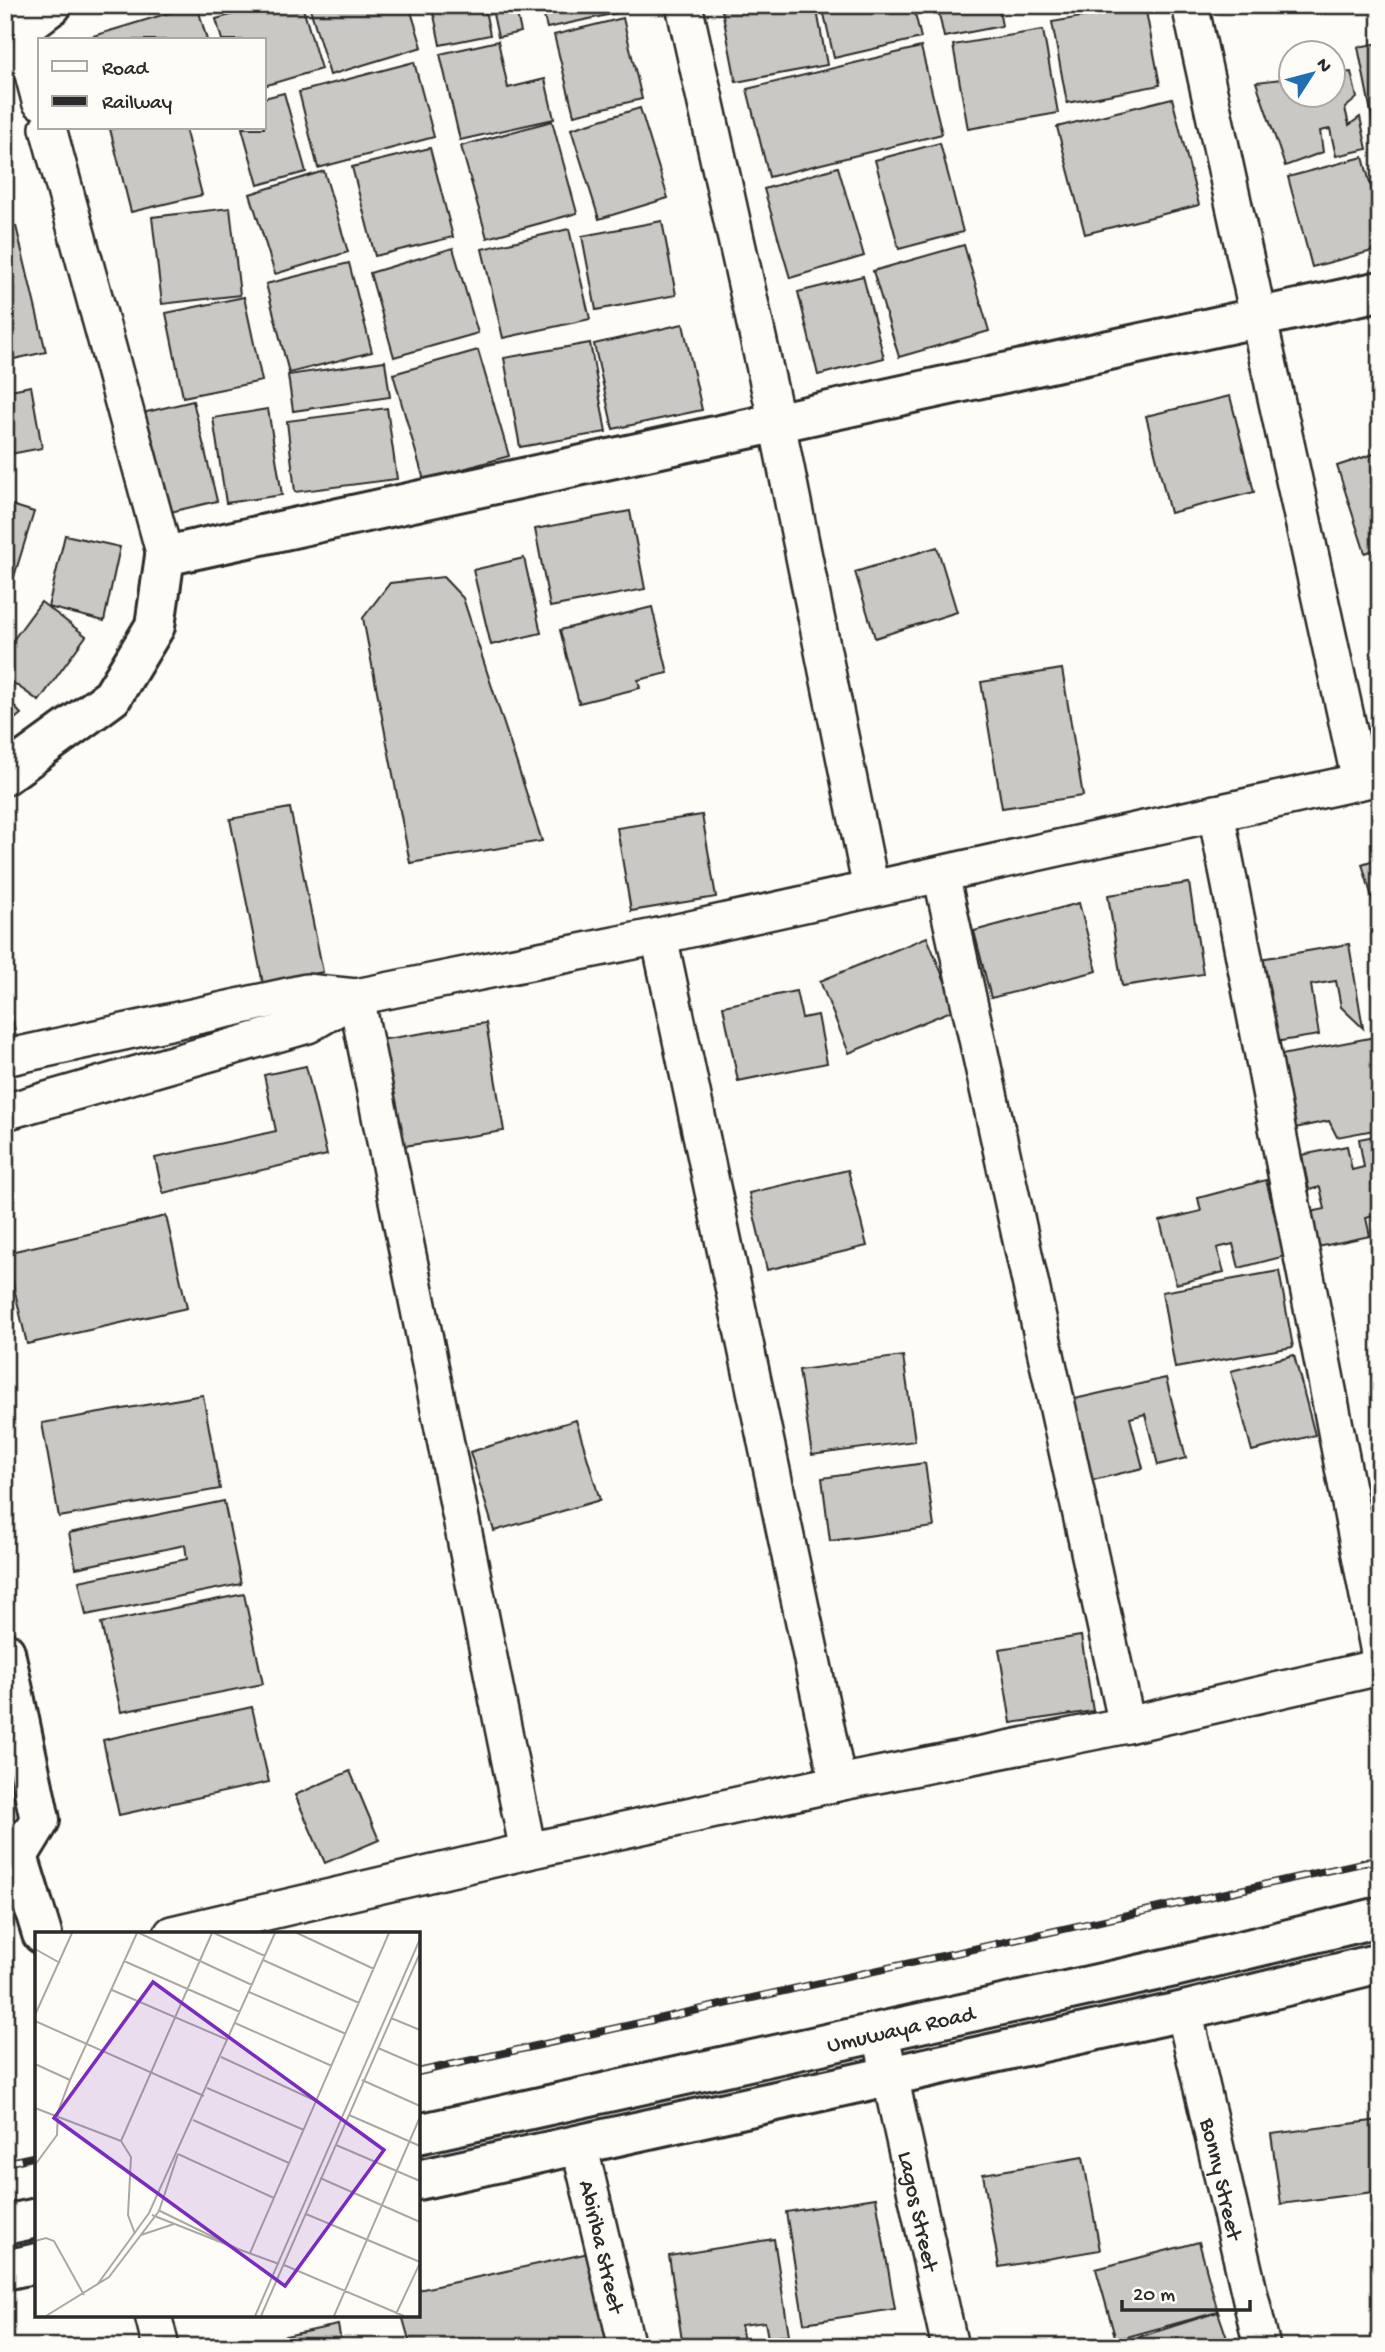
<svg xmlns="http://www.w3.org/2000/svg" width="1385" height="2352" font-family="'Gochi Hand',sans-serif">
  <style>
    .building { fill: #c9c8c4; stroke: #2b2b2b; stroke-width: 2 }
    .lines { fill: none; stroke-linecap: round; stroke-linejoin: round }
    .street-casing { stroke: #2b2b2b; stroke-width: 40 }
    .secondary-casing { stroke: #2b2b2b; stroke-width: 44 }
    .street { stroke: #fdfcf7; stroke-width: 35 }
    .secondary { stroke: #fdfcf7; stroke-width: 38 }
    .rail-casing { stroke: #2b2b2b; stroke-width: 8 }
    .rail { stroke: #fdfcf7; stroke-width: 5; stroke-dasharray: 16; stroke-linecap: butt }
    .labels { text-anchor: middle; stroke-width: 5; stroke-linejoin: round; paint-order: stroke }
    .street-label { font-size: 23px; fill: #2b2b2b; stroke: #fdfcf7 }
    .inset-road { fill: none; stroke: #a9a8a5; stroke-width: 2 }
    .view { fill: #7b2cbf; fill-opacity: 0.15; stroke: #7b2cbf; stroke-width: 3.5 }
    .inset-edge { fill: none; stroke: #2b2b2b; stroke-width: 3.5 }
  </style>
  <rect width="100%" height="100%" fill="#fdfcf7"/>
  <filter id="ink" filterUnits="userSpaceOnUse"><feTurbulence type="fractalNoise" baseFrequency=".0143" numOctaves="2"/><feDisplacementMap in="SourceGraphic" scale="14" xChannelSelector="R" yChannelSelector="G"/><feConvolveMatrix kernelMatrix="1 2 1 2 8 2 1 2 1" color-interpolation-filters="sRGB"/></filter>
  <g filter="url(#ink)">
    <g class="building">
      <polygon points="197,5 207,40 80,40 195,5"/>
      <polygon points="267,5 302,5 321,69 264,86 264,40 222,40 216,19"/>
      <polygon points="309,5 409,5 422,47 330,75"/>
      <polygon points="432,5 484,5 490,35 440,45"/>
      <polygon points="491,5 515,5 521,32 498,37"/>
      <polygon points="541,5 630,5 631,10 547,28"/>
      <polygon points="721,5 816,5 827,65 736,82"/>
      <polygon points="822,5 913,5 921,38 834,58"/>
      <polygon points="937,5 998,5 1002,26 944,37"/>
      <polygon points="1145,6 1160,85 1067,103 1052,22"/>
      <polygon points="623,18 642,99 574,115 554,35"/>
      <polygon points="1043,30 1058,113 968,129 953,45"/>
      <polygon points="498,41 508,88 545,79 554,119 460,140 440,54"/>
      <polygon points="1380,43 1380,148 1378,148 1358,47"/>
      <polygon points="921,47 942,134 769,177 747,89"/>
      <polygon points="414,62 434,137 318,168 299,92"/>
      <polygon points="1351,72 1357,98 1345,108 1349,125 1360,117 1367,149 1336,156 1330,129 1320,131 1323,152 1285,166 1256,82 1290,78 1290,94 1332,94 1332,74"/>
      <polygon points="284,93 306,172 258,185 242,128 264,128 264,98"/>
      <polygon points="1172,98 1199,205 1085,234 1057,127"/>
      <polygon points="640,108 668,198 599,219 571,129"/>
      <polygon points="552,121 577,213 487,238 461,146"/>
      <polygon points="117,128 185,128 202,195 131,212 110,129"/>
      <polygon points="940,143 963,232 899,249 875,160"/>
      <polygon points="430,148 453,237 375,256 352,167"/>
      <polygon points="1363,157 1380,220 1380,249 1312,267 1288,177"/>
      <polygon points="838,167 864,256 790,278 764,189"/>
      <polygon points="324,171 348,252 275,274 250,194"/>
      <polygon points="230,208 240,295 162,304 152,217"/>
      <polygon points="662,221 676,295 596,310 582,236"/>
      <polygon points="16,226 46,352 5,361 5,228"/>
      <polygon points="569,229 590,319 503,338 482,249"/>
      <polygon points="964,245 989,331 899,357 873,271"/>
      <polygon points="453,248 478,333 394,357 370,273"/>
      <polygon points="349,263 372,352 289,373 266,284"/>
      <polygon points="863,276 884,358 818,375 798,292"/>
      <polygon points="244,297 262,381 183,397 166,313"/>
      <polygon points="683,324 702,410 613,429 594,344"/>
      <polygon points="590,343 606,432 520,447 504,358"/>
      <polygon points="478,350 509,456 424,480 393,374"/>
      <polygon points="385,361 390,397 293,411 288,375"/>
      <polygon points="31,386 42,448 5,455 5,391"/>
      <polygon points="1230,396 1254,492 1170,513 1146,416"/>
      <polygon points="193,401 217,501 162,514 138,414"/>
      <polygon points="387,408 397,479 295,492 287,421"/>
      <polygon points="268,409 282,495 226,503 213,418"/>
      <polygon points="1380,452 1380,548 1365,553 1337,466"/>
      <polygon points="5,503 34,512 9,593 5,592"/>
      <polygon points="630,511 645,589 550,607 535,529"/>
      <polygon points="65,535 120,547 104,621 48,607"/>
      <polygon points="937,547 957,612 875,638 855,572"/>
      <polygon points="524,558 541,633 491,645 473,570"/>
      <polygon points="443,577 463,598 542,841 410,863 363,618 390,583"/>
      <polygon points="41,602 86,636 39,701 5,677 5,651"/>
      <polygon points="652,607 668,673 638,680 640,688 579,703 560,630"/>
      <polygon points="1062,669 1083,796 1002,808 981,682"/>
      <polygon points="5,696 21,714 5,727"/>
      <polygon points="290,808 323,972 263,984 230,819"/>
      <polygon points="702,815 716,897 631,911 617,828"/>
      <polygon points="1380,858 1380,924 1362,864"/>
      <polygon points="1189,883 1203,974 1122,986 1108,895"/>
      <polygon points="1079,903 1097,971 991,998 974,931"/>
      <polygon points="927,937 956,1009 849,1053 820,981"/>
      <polygon points="1349,944 1363,1028 1341,1007 1336,981 1311,985 1319,1035 1268,1043 1254,960"/>
      <polygon points="5,977 16,1037 5,1039"/>
      <polygon points="796,991 802,1018 818,1015 827,1063 738,1081 723,1006"/>
      <polygon points="486,1023 504,1131 397,1147 380,1040"/>
      <polygon points="1380,1036 1380,1129 1337,1137 1329,1121 1290,1129 1276,1056"/>
      <polygon points="306,1066 327,1155 163,1193 155,1158 276,1131 264,1075"/>
      <polygon points="1380,1135 1380,1241 1373,1216 1366,1218 1370,1236 1313,1248 1305,1213 1325,1209 1320,1187 1309,1190 1302,1155 1347,1146 1352,1170 1364,1167 1359,1139"/>
      <polygon points="848,1170 867,1246 767,1270 749,1193"/>
      <polygon points="1266,1180 1285,1256 1239,1268 1233,1244 1217,1248 1224,1272 1176,1284 1160,1221 1201,1211 1198,1198"/>
      <polygon points="166,1216 187,1308 27,1344 6,1253"/>
      <polygon points="1279,1271 1293,1347 1175,1368 1162,1292"/>
      <polygon points="1294,1355 1315,1435 1252,1451 1231,1371"/>
      <polygon points="903,1356 915,1441 812,1455 799,1370"/>
      <polygon points="1166,1378 1186,1458 1158,1465 1145,1414 1130,1418 1143,1468 1085,1482 1066,1401"/>
      <polygon points="203,1395 220,1489 59,1517 42,1423"/>
      <polygon points="576,1420 600,1500 494,1531 470,1452"/>
      <polygon points="925,1463 934,1527 830,1541 822,1478"/>
      <polygon points="224,1501 241,1584 86,1615 79,1581 187,1559 185,1545 76,1568 69,1533"/>
      <polygon points="244,1594 263,1684 121,1712 101,1623"/>
      <polygon points="1081,1636 1093,1711 1011,1723 999,1649"/>
      <polygon points="252,1707 269,1782 119,1815 103,1740"/>
      <polygon points="350,1771 379,1840 325,1863 295,1795"/>
      <polygon points="1380,2120 1380,2191 1281,2204 1271,2134"/>
      <polygon points="1083,2157 1100,2250 999,2267 983,2174"/>
      <polygon points="876,2198 895,2309 804,2323 786,2212"/>
      <polygon points="774,2239 789,2335 768,2338 765,2322 741,2325 744,2342 683,2347 669,2256"/>
      <polygon points="1199,2242 1218,2312 1116,2340 1096,2269"/>
      <polygon points="589,2253 607,2347 411,2347 402,2315 418,2315 418,2290"/>
      <polygon points="1218,2312 1230,2347 1114,2347 1114,2345"/>
      <polygon points="338,2325 342,2347 233,2347"/>
    </g>
    <g class="lines">
      <defs>
        <g id="street">
          <polyline points="15,5 40,101"/>
          <polyline points="684,5 777,423 871,889"/>
          <polyline points="1190,5 1360,781"/>
          <polyline points="48,128 165,556"/>
          <polyline points="1216,813 1380,1658"/>
          <polyline points="941,874 1127,1725"/>
          <polyline points="659,936 838,1783"/>
          <polyline points="356,997 528,1851"/>
          <polyline points="5,1058 306,992 356,997 659,936 1380,777"/>
          <polyline points="5,1112 308,1025 356,997"/>
          <polyline points="172,1934 528,1851 838,1783 1127,1725 1380,1667"/>
          <path id="s1" d="M1184,2011L1262,2347"/>
          <path id="s2" d="M880,2031L950,2347"/>
          <path id="s3" d="M579,2144L627,2347"/>
          <polyline points="153,2315 161,2347"/>
        </g>
        <g id="secondary">
          <polyline points="5,48 20,29 52,5"/>
          <polyline points="5,775 112,697 155,626 165,556 1380,291"/>
          <polyline points="5,1652 40,1820 18,1856 5,1845"/>
          <polyline points="18,1856 42,1934"/>
          <path id="s4" d="M418,2134L1174,1967L1380,1917"/>
          <polyline points="418,2180 1184,2011 1380,1963"/>
          <polyline points="5,2225 37,2218"/>
          <polyline points="5,2270 37,2263"/>
        </g>
      </defs>
      <use href="#street" class="street-casing"/>
      <use href="#secondary" class="secondary-casing"/>
      <use href="#street" class="street"/>
      <use href="#secondary" class="secondary"/>
      <defs>
        <g id="rail">
          <polyline points="418,2072 1380,1859"/>
          <polyline points="5,2163 37,2156"/>
        </g>
      </defs>
      <use href="#rail" class="rail-casing"/>
      <use href="#rail" class="rail"/>
    </g>
  </g>
  <g class="labels">
    <g class="street-label">
      <text dy="8" stroke="none"><textPath href="#s4" startOffset="494">Umuwaya Road</textPath></text>
      <text dy="8" stroke="none"><textPath href="#s1" startOffset="172">Bonny Street</textPath></text>
      <text dy="8" stroke="none"><textPath href="#s2" startOffset="184">Lagos Street</textPath></text>
      <text dy="8" stroke="none"><textPath href="#s3" startOffset="105">Abiriba Street</textPath></text>
    </g>
  </g>
  <g transform="translate(35 1932)">
    <rect width="385" height="385" fill="#fdfcf7"/>
    <path class="inset-road" d="M104,1L217,53M179,1L230,24M262,1L339,37M0,17L25,31M228,28L324,71M89,29L205,80M77,58L193,108M214,60L311,102M0,83L37,1M356,86L385,98M0,89L169,164M200,91L297,134M343,116L385,134M186,125L281,169M0,132L35,148M327,148L385,174M172,156L269,198M0,176L86,209M314,183L385,214M158,188L254,231M301,213L385,249M143,222L239,266M0,233L22,203L23,180L35,148L102,1M285,246L385,290M271,282L385,330M117,283L203,317L123,278M100,302L93,283L96,225L86,209L177,1M106,303L139,292M0,309L11,306L19,309L49,363M203,317L244,332M215,321L354,1M249,333L369,384M62,353L114,281L240,1M361,382L385,331M11,384L74,345L124,279L143,222M220,384L385,7M226,384L385,21M299,384L385,185"/>
    <path class="view" d="M118,50L349,218L250,354L19,186Z"/>
    <rect width="385" height="385" class="inset-edge"/>
  </g>
  <rect width="1385" height="2352" fill="none" stroke="#fdfcf7" stroke-width="28"/>
  <rect x="14" y="14" width="1357" height="2324" fill="none" stroke="#2b2b2b" stroke-width="2.5" filter="url(#ink)"/>
  <rect x="38" y="38" width="228" height="91" fill="#fdfcf7" stroke="#a9a8a5" stroke-width="2"/>
  <rect x="52" y="61" width="35" height="10" fill="#fdfcf7" stroke="#a9a8a5" stroke-width="2"/>
  <text x="102" y="74" font-size="21" fill="#2b2b2b">Road</text>
  <rect x="52" y="96" width="35" height="10" fill="#2b2b2b" stroke="#a9a8a5" stroke-width="2"/>
  <text x="102" y="108" font-size="21" fill="#2b2b2b">Railway</text>
  <g transform="translate(1312 74) rotate(54)"><circle r="33" fill="#fdfcf7" stroke="#a9a8a5" stroke-width="2"/>
  <path d="M0-5L12 26L0 18L-12 26Z" fill="#1f6fb2"/>
  <text y="-10" font-size="19" font-weight="bold" text-anchor="middle" fill="#2b2b2b">N</text>
  </g>
  <path d="M1122 2300v10h128v-10" fill="none" stroke="#2b2b2b" stroke-width="3.5"/>
  <text x="1133" y="2300" font-size="21" fill="#2b2b2b" stroke="#fdfcf7" stroke-width="5" paint-order="stroke">20 m</text>
</svg>
